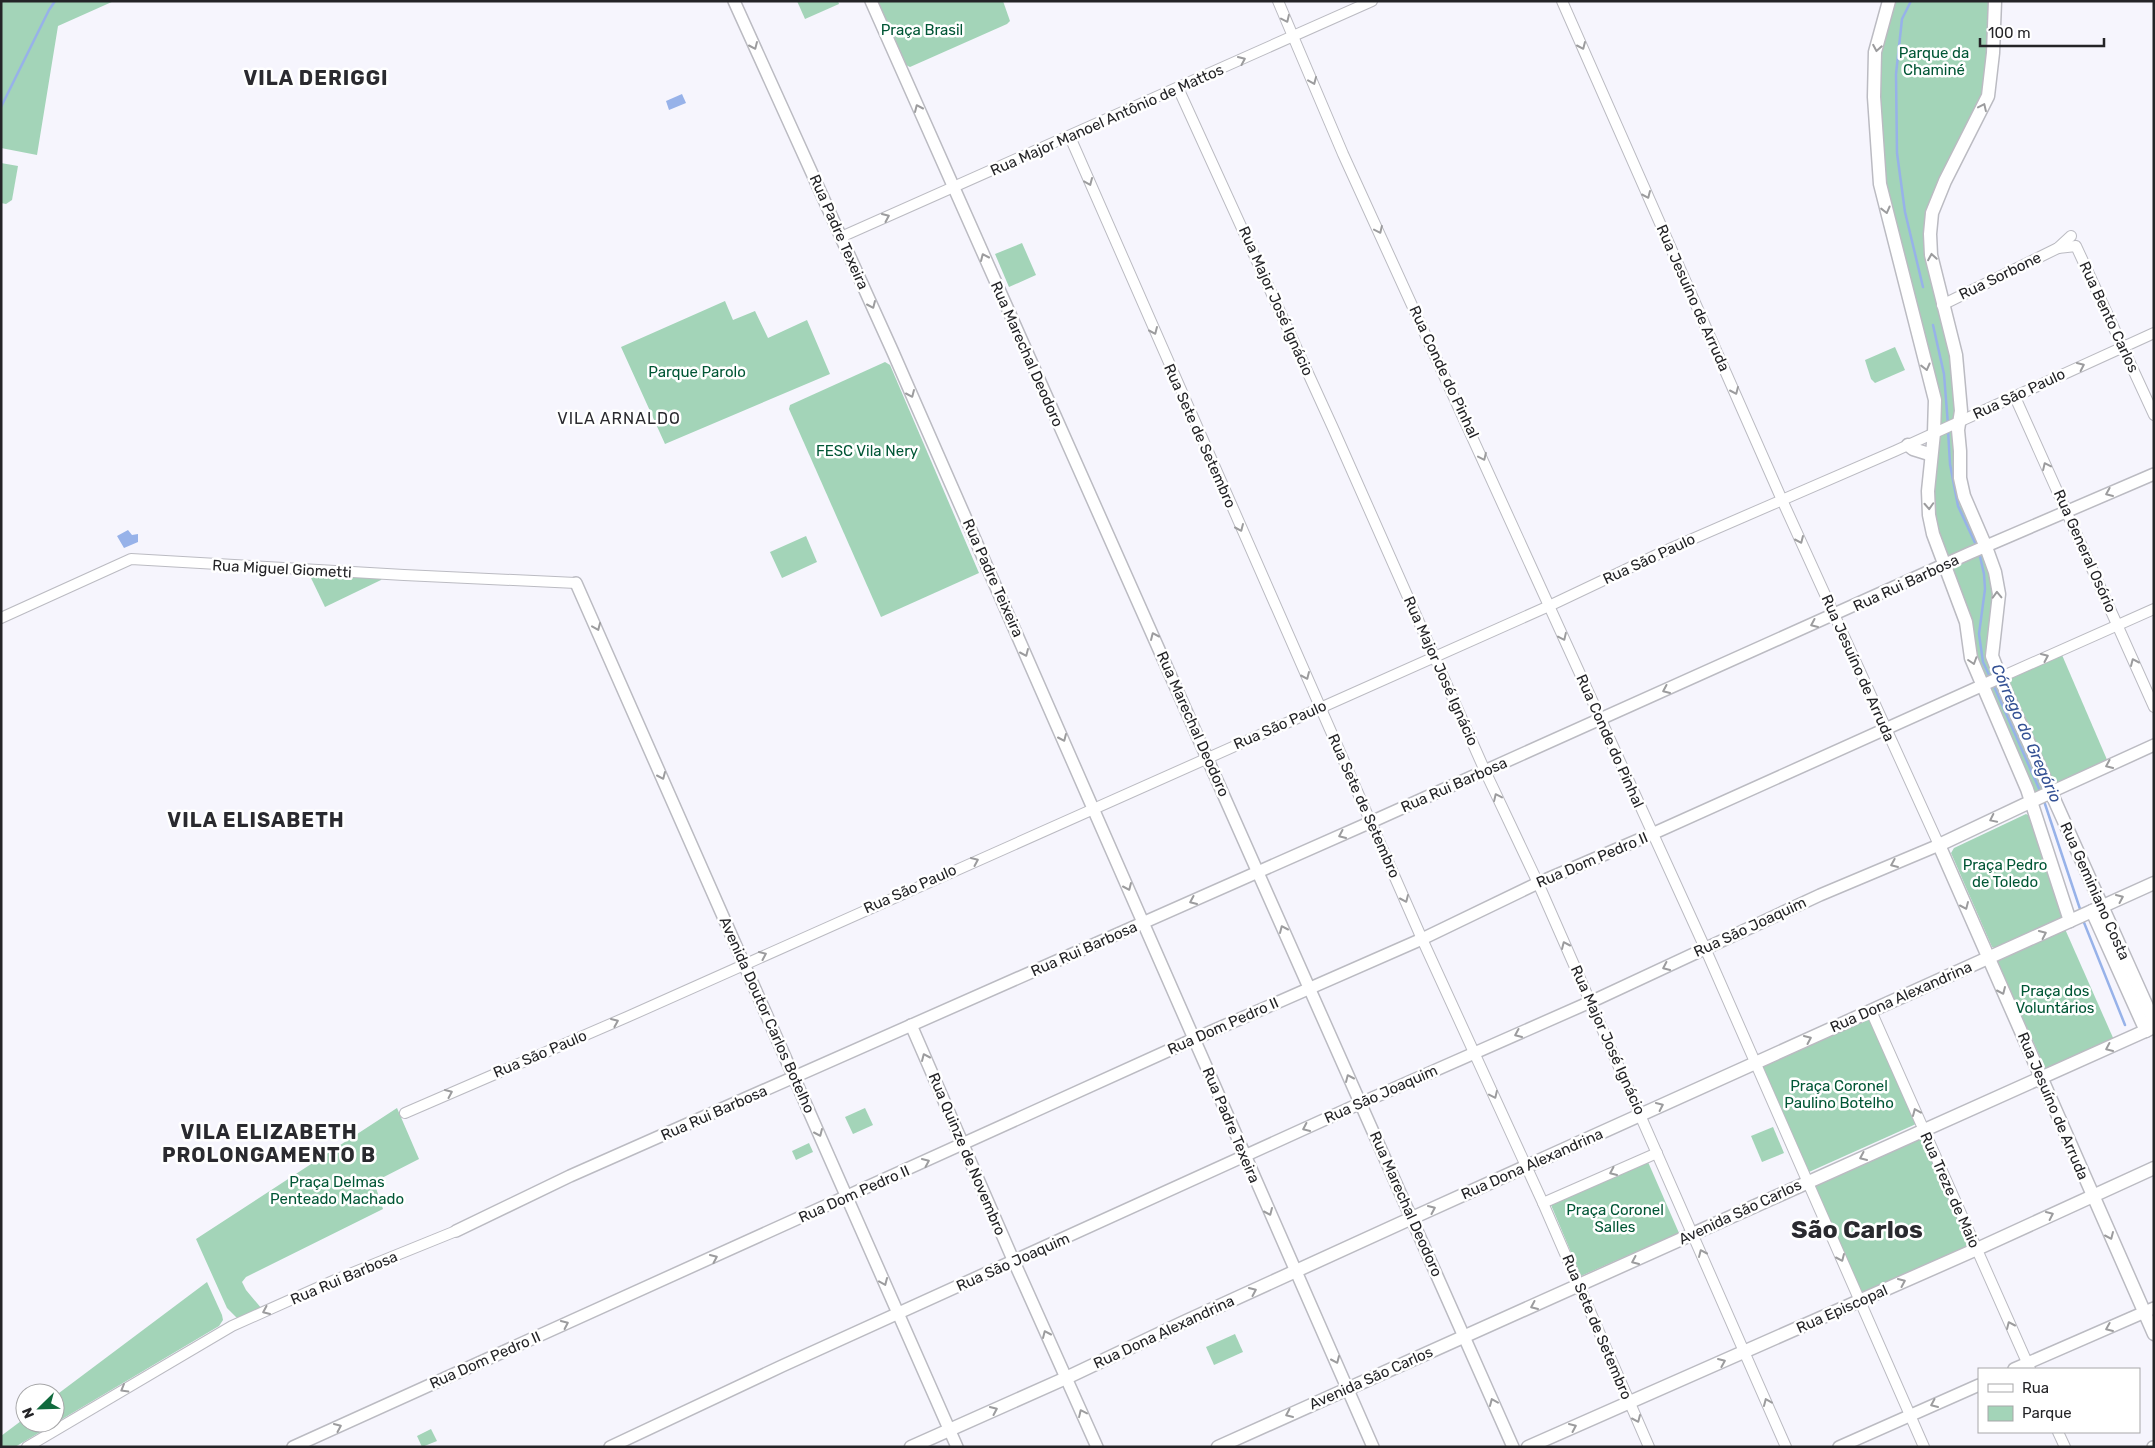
<svg xmlns="http://www.w3.org/2000/svg" width="2155" height="1448" font-family="Rubik,sans-serif">
  <style>
    .green { fill: #a3d4b8 }
    .water { fill: #97b2e9 }
    .lines { fill: none; stroke-linecap: round; stroke-linejoin: round }
    .stream { stroke: #97b2e9; stroke-width: 2.5 }
    .tertiary-casing { stroke: #bbbbc2; stroke-width: 12 }
    .secondary-casing { stroke: #bbbbc2; stroke-width: 14 }
    .primary-casing { stroke: #bbbbc2; stroke-width: 15 }
    .tertiary { stroke: #fff; stroke-width: 10 }
    .secondary { stroke: #fff; stroke-width: 11 }
    .primary { stroke: #fff; stroke-width: 12 }
    .oneway { stroke: #9c9c9e }
    .labels { text-anchor: middle; stroke-width: 5; stroke-linejoin: round; paint-order: stroke }
    .park-label { font-size: 15px; fill: #005635; stroke: #fff }
    .street-label { font-size: 15px; fill: #242427; stroke: #fff }
    .neighbourhood-label { font-size: 16px; letter-spacing: 1px; fill: #2a2a2f; stroke: #fff }
    .water-label { font-size: 16px; font-style: italic; fill: #345194; stroke: #fff }
    .district-label { font-size: 20px; font-weight: bold; letter-spacing: 1px; fill: #2a2a2f; stroke: #fff }
    .town-label { font-size: 25px; font-weight: bold; fill: #2a2a2f; stroke: #fff }
  </style>
  <rect width="100%" height="100%" fill="#f6f5fd"/>
  <g class="green">
    <polygon points="1,1 114,1 58,26 37,155 1,148"/>
    <polygon points="797,1 838,1 839,4 805,19"/>
    <polygon points="877,1 1003,1 1010,21 1007,24 910,67 904,64"/>
    <polygon points="1889,1 1995,1 1993,53 1976,121 1930,234 1956,355 1960,478 1995,572 1992,656 2051,792 2031,801 1971,658 1933,534 1935,400 1880,184 1875,52"/>
    <polygon points="1,163 18,166 12,200 6,204 1,203"/>
    <polygon points="1022,243 1036,275 1009,287 995,254"/>
    <polygon points="725,301 733,320 755,311 768,338 807,320 830,374 665,444 621,347"/>
    <polygon points="1895,347 1905,370 1875,383 1871,379 1865,360"/>
    <polygon points="885,362 890,365 979,573 881,617 789,409 790,405"/>
    <polygon points="806,536 817,562 782,578 770,552"/>
    <polygon points="312,575 381,577 382,578 381,580 325,607 311,578"/>
    <polygon points="2062,655 2108,762 2052,785 2008,680"/>
    <polygon points="2026,814 2030,816 2063,915 2060,919 1995,948 1992,947 1951,853 1954,848"/>
    <polygon points="2065,929 2114,1040 2046,1070 1996,959"/>
    <polygon points="1869,1017 1916,1124 1809,1172 1762,1065"/>
    <polygon points="397,1108 419,1159 376,1181 375,1185 383,1209 246,1277 242,1282 246,1290 262,1309 244,1317 237,1318 227,1308 196,1239"/>
    <polygon points="865,1108 873,1125 853,1134 845,1117"/>
    <polygon points="1773,1127 1784,1153 1762,1162 1751,1136"/>
    <polygon points="1923,1138 1971,1248 1862,1296 1814,1186"/>
    <polygon points="809,1143 813,1152 796,1160 792,1151"/>
    <polygon points="1648,1162 1679,1233 1581,1276 1551,1205"/>
    <polygon points="207,1282 222,1315 223,1320 219,1326 15,1447 1,1447 1,1436 25,1418 25,1423 55,1423 55,1396"/>
    <polygon points="1235,1334 1243,1352 1214,1365 1206,1347"/>
    <polygon points="431,1429 437,1441 422,1447 417,1436"/>
  </g>
  <g class="water">
    <polygon points="682,94 686,103 669,110 666,101"/>
    <polygon points="128,530 132,535 138,534 138,542 124,548 117,536"/>
  </g>
  <g class="lines">
    <g class="stream">
      <polyline points="1911,1 1902,19 1896,74 1897,153 1905,212 1923,287"/>
      <polyline points="1,107 49,10 55,1"/>
      <polyline points="1933,325 1944,374 1948,425"/>
      <polyline points="1948,430 1950,464 1958,506 1977,547"/>
      <polyline points="1979,552 1984,574 1985,589 1979,634 1983,662 1991,679"/>
      <polyline points="1993,684 2041,793"/>
      <polyline points="2044,801 2081,912"/>
      <polyline points="2083,920 2125,1025"/>
    </g>
    <defs>
      <g id="tertiary">
        <polyline points="1278,1 1343,154 1705,948 1924,1447"/>
        <polyline points="1562,1 1782,500 1939,845"/>
        <polyline points="1178,88 1333,428 1485,771 1538,883 1786,1447"/>
        <polyline points="1070,137 1422,939 1543,1203 1649,1447"/>
        <polyline points="841,237 1372,1"/>
        <polyline points="2058,248 2076,246 2154,415"/>
        <polyline points="1942,305 2058,248 2071,236"/>
        <polyline points="2015,397 2154,707"/>
        <polyline points="1,618 131,559 404,575 576,583"/>
        <polyline points="2001,677 2154,609"/>
        <polyline points="1871,1011 2030,1369"/>
        <polyline points="405,1113 627,1017 1549,606 1667,550 1895,451 2154,333"/>
        <polyline points="1543,1203 1657,1153"/>
        <polyline points="2058,1432 2065,1447"/>
        <polyline points="27,1447 232,1326 335,1280 456,1231"/>
      </g>
      <g id="secondary">
        <polyline points="734,1 892,350 1373,1447"/>
        <polyline points="871,1 1513,1447"/>
        <polyline points="576,583 957,1447"/>
        <polyline points="2051,792 2154,745"/>
        <polyline points="911,1025 1011,1255 1097,1447"/>
        <polyline points="456,1231 570,1176 1371,822 1970,553 2154,474"/>
        <polyline points="2014,1369 2154,1308"/>
        <polyline points="293,1447 1194,1039 1422,939 1538,883 1652,834 2001,677"/>
        <polyline points="610,1447 782,1366 1361,1103 1597,999 1820,895 1939,845"/>
        <polyline points="1839,1447 1979,1385"/>
        <polyline points="2153,1447 2154,1447"/>
      </g>
      <g id="primary">
        <polyline points="1889,1 1875,52 1874,97 1880,184 1935,400 1934,433 1928,491 1929,515 1933,534 1966,622 1971,658 2027,789 2070,921"/>
        <polyline points="1995,1 1993,53 1988,96 1945,181 1932,213 1930,234 1931,255 1956,355 1961,411 1958,430 1960,451 1960,478 1964,496 1986,547 1995,572 1999,594 1992,656 2006,692 2154,1022"/>
        <polyline points="1908,445 1913,449 1929,454 1931,457"/>
        <polyline points="2051,792 1939,845 2154,1334"/>
        <polyline points="2092,911 2146,1031"/>
        <polyline points="911,1447 1066,1378 1182,1323 1412,1218 2154,883"/>
        <polyline points="1218,1447 2154,1027"/>
        <polyline points="1528,1447 1977,1249 2154,1168"/>
      </g>
    </defs>
    <use href="#tertiary" class="tertiary-casing"/>
    <use href="#secondary" class="secondary-casing"/>
    <use href="#primary" class="primary-casing"/>
    <use href="#tertiary" class="tertiary"/>
    <use href="#secondary" class="secondary"/>
    <use href="#primary" class="primary"/>
  </g>
  <defs><path id="oneway-chevron" d="M-2-3.5L2.5 0L-2 3.5" fill="none" stroke-width="1.6" stroke-linecap="round" stroke-linejoin="round" transform="scale(1.25)"/></defs>
  <g class="oneway">
    <use href="#oneway-chevron" transform="translate(1286 19) rotate(65)"/>
    <use href="#oneway-chevron" transform="translate(754 46) rotate(66)"/>
    <use href="#oneway-chevron" transform="translate(1582 46) rotate(66)"/>
    <use href="#oneway-chevron" transform="translate(1877 48) rotate(100)"/>
    <use href="#oneway-chevron" transform="translate(1242 60) rotate(-24)"/>
    <use href="#oneway-chevron" transform="translate(1313 81) rotate(67)"/>
    <use href="#oneway-chevron" transform="translate(1983 107) rotate(-65)"/>
    <use href="#oneway-chevron" transform="translate(918 108) rotate(-114)"/>
    <use href="#oneway-chevron" transform="translate(1089 182) rotate(67)"/>
    <use href="#oneway-chevron" transform="translate(1647 195) rotate(66)"/>
    <use href="#oneway-chevron" transform="translate(1886 210) rotate(76)"/>
    <use href="#oneway-chevron" transform="translate(886 217) rotate(-24)"/>
    <use href="#oneway-chevron" transform="translate(1379 230) rotate(65)"/>
    <use href="#oneway-chevron" transform="translate(984 257) rotate(-114)"/>
    <use href="#oneway-chevron" transform="translate(1932 257) rotate(-99)"/>
    <use href="#oneway-chevron" transform="translate(872 305) rotate(66)"/>
    <use href="#oneway-chevron" transform="translate(1154 331) rotate(66)"/>
    <use href="#oneway-chevron" transform="translate(2081 366) rotate(-25)"/>
    <use href="#oneway-chevron" transform="translate(1926 367) rotate(76)"/>
    <use href="#oneway-chevron" transform="translate(1735 391) rotate(66)"/>
    <use href="#oneway-chevron" transform="translate(911 394) rotate(66)"/>
    <use href="#oneway-chevron" transform="translate(1483 457) rotate(65)"/>
    <use href="#oneway-chevron" transform="translate(2046 466) rotate(-115)"/>
    <use href="#oneway-chevron" transform="translate(2109 493) rotate(157)"/>
    <use href="#oneway-chevron" transform="translate(1929 506) rotate(87)"/>
    <use href="#oneway-chevron" transform="translate(1240 528) rotate(66)"/>
    <use href="#oneway-chevron" transform="translate(1800 540) rotate(66)"/>
    <use href="#oneway-chevron" transform="translate(1997 595) rotate(-92)"/>
    <use href="#oneway-chevron" transform="translate(1814 624) rotate(156)"/>
    <use href="#oneway-chevron" transform="translate(597 627) rotate(67)"/>
    <use href="#oneway-chevron" transform="translate(1154 636) rotate(-114)"/>
    <use href="#oneway-chevron" transform="translate(1563 637) rotate(65)"/>
    <use href="#oneway-chevron" transform="translate(1025 653) rotate(66)"/>
    <use href="#oneway-chevron" transform="translate(2045 657) rotate(-24)"/>
    <use href="#oneway-chevron" transform="translate(1973 661) rotate(72)"/>
    <use href="#oneway-chevron" transform="translate(2134 662) rotate(-114)"/>
    <use href="#oneway-chevron" transform="translate(1306 676) rotate(66)"/>
    <use href="#oneway-chevron" transform="translate(1666 690) rotate(156)"/>
    <use href="#oneway-chevron" transform="translate(1063 738) rotate(66)"/>
    <use href="#oneway-chevron" transform="translate(2109 765) rotate(156)"/>
    <use href="#oneway-chevron" transform="translate(662 776) rotate(66)"/>
    <use href="#oneway-chevron" transform="translate(1497 797) rotate(-115)"/>
    <use href="#oneway-chevron" transform="translate(1993 819) rotate(154)"/>
    <use href="#oneway-chevron" transform="translate(1342 835) rotate(156)"/>
    <use href="#oneway-chevron" transform="translate(975 861) rotate(-24)"/>
    <use href="#oneway-chevron" transform="translate(1894 864) rotate(157)"/>
    <use href="#oneway-chevron" transform="translate(1128 887) rotate(66)"/>
    <use href="#oneway-chevron" transform="translate(2120 898) rotate(-24)"/>
    <use href="#oneway-chevron" transform="translate(1405 899) rotate(66)"/>
    <use href="#oneway-chevron" transform="translate(1193 901) rotate(156)"/>
    <use href="#oneway-chevron" transform="translate(1965 906) rotate(66)"/>
    <use href="#oneway-chevron" transform="translate(1283 929) rotate(-114)"/>
    <use href="#oneway-chevron" transform="translate(2043 934) rotate(-25)"/>
    <use href="#oneway-chevron" transform="translate(1565 945) rotate(-114)"/>
    <use href="#oneway-chevron" transform="translate(763 955) rotate(-24)"/>
    <use href="#oneway-chevron" transform="translate(1666 967) rotate(155)"/>
    <use href="#oneway-chevron" transform="translate(2002 991) rotate(66)"/>
    <use href="#oneway-chevron" transform="translate(615 1022) rotate(-23)"/>
    <use href="#oneway-chevron" transform="translate(1518 1034) rotate(156)"/>
    <use href="#oneway-chevron" transform="translate(1808 1039) rotate(-24)"/>
    <use href="#oneway-chevron" transform="translate(2109 1048) rotate(155)"/>
    <use href="#oneway-chevron" transform="translate(925 1057) rotate(-114)"/>
    <use href="#oneway-chevron" transform="translate(1349 1078) rotate(-114)"/>
    <use href="#oneway-chevron" transform="translate(449 1093) rotate(-24)"/>
    <use href="#oneway-chevron" transform="translate(1494 1095) rotate(65)"/>
    <use href="#oneway-chevron" transform="translate(1660 1106) rotate(-25)"/>
    <use href="#oneway-chevron" transform="translate(1916 1112) rotate(-113)"/>
    <use href="#oneway-chevron" transform="translate(1306 1128) rotate(155)"/>
    <use href="#oneway-chevron" transform="translate(819 1133) rotate(66)"/>
    <use href="#oneway-chevron" transform="translate(1863 1157) rotate(156)"/>
    <use href="#oneway-chevron" transform="translate(926 1162) rotate(-24)"/>
    <use href="#oneway-chevron" transform="translate(1613 1172) rotate(156)"/>
    <use href="#oneway-chevron" transform="translate(1432 1209) rotate(-24)"/>
    <use href="#oneway-chevron" transform="translate(1269 1212) rotate(66)"/>
    <use href="#oneway-chevron" transform="translate(2050 1215) rotate(-25)"/>
    <use href="#oneway-chevron" transform="translate(2110 1236) rotate(66)"/>
    <use href="#oneway-chevron" transform="translate(1702 1253) rotate(-114)"/>
    <use href="#oneway-chevron" transform="translate(714 1258) rotate(-24)"/>
    <use href="#oneway-chevron" transform="translate(1841 1258) rotate(66)"/>
    <use href="#oneway-chevron" transform="translate(1635 1261) rotate(156)"/>
    <use href="#oneway-chevron" transform="translate(884 1282) rotate(67)"/>
    <use href="#oneway-chevron" transform="translate(1902 1282) rotate(-24)"/>
    <use href="#oneway-chevron" transform="translate(1253 1291) rotate(-24)"/>
    <use href="#oneway-chevron" transform="translate(1534 1306) rotate(156)"/>
    <use href="#oneway-chevron" transform="translate(266 1311) rotate(156)"/>
    <use href="#oneway-chevron" transform="translate(565 1324) rotate(-25)"/>
    <use href="#oneway-chevron" transform="translate(2010 1325) rotate(-114)"/>
    <use href="#oneway-chevron" transform="translate(2109 1328) rotate(157)"/>
    <use href="#oneway-chevron" transform="translate(1046 1334) rotate(-114)"/>
    <use href="#oneway-chevron" transform="translate(1336 1360) rotate(66)"/>
    <use href="#oneway-chevron" transform="translate(1722 1362) rotate(-23)"/>
    <use href="#oneway-chevron" transform="translate(124 1389) rotate(150)"/>
    <use href="#oneway-chevron" transform="translate(1493 1402) rotate(-113)"/>
    <use href="#oneway-chevron" transform="translate(1767 1402) rotate(-113)"/>
    <use href="#oneway-chevron" transform="translate(1934 1404) rotate(156)"/>
    <use href="#oneway-chevron" transform="translate(994 1410) rotate(-24)"/>
    <use href="#oneway-chevron" transform="translate(1082 1413) rotate(-115)"/>
    <use href="#oneway-chevron" transform="translate(1289 1414) rotate(156)"/>
    <use href="#oneway-chevron" transform="translate(1637 1419) rotate(66)"/>
    <use href="#oneway-chevron" transform="translate(338 1427) rotate(-24)"/>
    <use href="#oneway-chevron" transform="translate(1573 1427) rotate(-24)"/>
  </g>
  <g class="labels">
    <g class="park-label">
      <text x="922" y="35">Praça Brasil</text>
      <text x="1934" y="58">Parque da<tspan x="1934" dy="17">Chaminé</tspan></text>
      <text x="697" y="377">Parque Parolo</text>
      <text x="867" y="456">FESC Vila Nery</text>
      <text x="2005" y="870">Praça Pedro<tspan x="2005" dy="17">de Toledo</tspan></text>
      <text x="2055" y="996">Praça dos<tspan x="2055" dy="17">Voluntários</tspan></text>
      <text x="1839" y="1091">Praça Coronel<tspan x="1839" dy="17">Paulino Botelho</tspan></text>
      <text x="337" y="1187">Praça Delmas<tspan x="337" dy="17">Penteado Machado</tspan></text>
      <text x="1615" y="1215">Praça Coronel<tspan x="1615" dy="17">Salles</tspan></text>
    </g>
    <g class="street-label">
      <text transform="translate(1107 120) rotate(-24)" y="5">Rua Major Manoel Antônio de Mattos</text>
      <text transform="translate(839 232) rotate(66)" y="5">Rua Padre Texeira</text>
      <text transform="translate(2000 276) rotate(-26)" y="5">Rua Sorbone</text>
      <text transform="translate(1693 298) rotate(66)" y="5">Rua Jesuíno de Arruda</text>
      <text transform="translate(1276 301) rotate(66)" y="5">Rua Major José Ignácio</text>
      <text transform="translate(2109 317) rotate(65)" y="5">Rua Bento Carlos</text>
      <text transform="translate(1027 354) rotate(66)" y="5">Rua Marechal Deodoro</text>
      <text transform="translate(1444 372) rotate(65)" y="5">Rua Conde do Pinhal</text>
      <text transform="translate(2019 394) rotate(-25)" y="5">Rua São Paulo</text>
      <text transform="translate(1200 436) rotate(66)" y="5">Rua Sete de Setembro</text>
      <text transform="translate(2085 551) rotate(66)" y="5">Rua General Osório</text>
      <text transform="translate(1649 559) rotate(-25)" y="5">Rua São Paulo</text>
      <text transform="translate(282 569) rotate(3)" y="5">Rua Miguel Giometti</text>
      <text transform="translate(993 578) rotate(66)" y="5">Rua Padre Teixeira</text>
      <text transform="translate(1906 583) rotate(-25)" y="5">Rua Rui Barbosa</text>
      <text transform="translate(1858 668) rotate(66)" y="5">Rua Jesuíno de Arruda</text>
      <text transform="translate(1441 671) rotate(66)" y="5">Rua Major José Ignácio</text>
      <text transform="translate(1193 724) rotate(66)" y="5">Rua Marechal Deodoro</text>
      <text transform="translate(1280 725) rotate(-24)" y="5">Rua São Paulo</text>
      <text transform="translate(1610 741) rotate(66)" y="5">Rua Conde do Pinhal</text>
      <text transform="translate(1454 785) rotate(-24)" y="5">Rua Rui Barbosa</text>
      <text transform="translate(1364 806) rotate(66)" y="5">Rua Sete de Setembro</text>
      <text transform="translate(1592 860) rotate(-23)" y="5">Rua Dom Pedro II</text>
      <text transform="translate(910 889) rotate(-24)" y="5">Rua São Paulo</text>
      <text transform="translate(2095 891) rotate(66)" y="5">Rua Geminiano Costa</text>
      <text transform="translate(1750 927) rotate(-25)" y="5">Rua São Joaquim</text>
      <text transform="translate(1084 949) rotate(-24)" y="5">Rua Rui Barbosa</text>
      <text transform="translate(1901 997) rotate(-24)" y="5">Rua Dona Alexandrina</text>
      <text transform="translate(767 1015) rotate(66)" y="5">Avenida Doutor Carlos Botelho</text>
      <text transform="translate(1223 1026) rotate(-24)" y="5">Rua Dom Pedro II</text>
      <text transform="translate(1608 1040) rotate(66)" y="5">Rua Major José Ignácio</text>
      <text transform="translate(540 1054) rotate(-23)" y="5">Rua São Paulo</text>
      <text transform="translate(1381 1094) rotate(-24)" y="5">Rua São Joaquim</text>
      <text transform="translate(2053 1106) rotate(67)" y="5">Rua Jesuíno de Arruda</text>
      <text transform="translate(714 1113) rotate(-24)" y="5">Rua Rui Barbosa</text>
      <text transform="translate(1231 1125) rotate(67)" y="5">Rua Padre Texeira</text>
      <text transform="translate(967 1154) rotate(67)" y="5">Rua Quinze de Novembro</text>
      <text transform="translate(1532 1164) rotate(-24)" y="5">Rua Dona Alexandrina</text>
      <text transform="translate(1950 1190) rotate(66)" y="5">Rua Treze de Maio</text>
      <text transform="translate(854 1194) rotate(-24)" y="5">Rua Dom Pedro II</text>
      <text transform="translate(1406 1204) rotate(66)" y="5">Rua Marechal Deodoro</text>
      <text transform="translate(1740 1212) rotate(-25)" y="5">Avenida São Carlos</text>
      <text transform="translate(1013 1262) rotate(-24)" y="5">Rua São Joaquim</text>
      <text transform="translate(344 1278) rotate(-23)" y="5">Rua Rui Barbosa</text>
      <text transform="translate(1842 1309) rotate(-24)" y="5">Rua Episcopal</text>
      <text transform="translate(1597 1327) rotate(67)" y="5">Rua Sete de Setembro</text>
      <text transform="translate(1164 1332) rotate(-25)" y="5">Rua Dona Alexandrina</text>
      <text transform="translate(485 1360) rotate(-24)" y="5">Rua Dom Pedro II</text>
      <text transform="translate(1371 1378) rotate(-24)" y="5">Avenida São Carlos</text>
    </g>
    <g class="neighbourhood-label">
      <text x="619" y="424">VILA ARNALDO</text>
    </g>
    <g class="water-label">
      <text transform="translate(2027 733) rotate(66)" y="6">Córrego do Gregório</text>
    </g>
    <g class="district-label">
      <text x="316" y="85">VILA DERIGGI</text>
      <text x="256" y="827">VILA ELISABETH</text>
      <text x="269" y="1139">VILA ELIZABETH<tspan x="269" dy="23">PROLONGAMENTO B</tspan></text>
    </g>
    <g class="town-label">
      <text x="1857" y="1238">São Carlos</text>
    </g>
  </g>
  <rect width="2155" height="1448" fill="none" stroke="#242427" stroke-width="5"/>
  <rect x="1978" y="1368" width="162" height="65" fill="#ffffff" stroke="#a7a7a9"/>
  <rect x="1988" y="1384" width="25" height="8" fill="#ffffff" stroke="#a7a7a9"/>
  <text x="2022" y="1393" font-size="15" fill="#242427">Rua</text>
  <rect x="1988" y="1406" width="25" height="15" fill="#a3d4b8" stroke="#a7a7a9"/>
  <text x="2022" y="1418" font-size="15" fill="#242427">Parque</text>
  <g transform="translate(40 1408) rotate(247)"><circle r="24" fill="#ffffff" stroke="#a7a7a9"/>
  <path d="M0-4L9 19L0 12L-9 19Z" fill="#106a3d"/>
  <text y="-8" font-size="14" font-weight="bold" text-anchor="middle" fill="#242427">N</text>
  </g>
  <path d="M1980 38v8h124v-8" fill="none" stroke="#242427" stroke-width="2.5"/>
  <text x="1988" y="38" font-size="15" fill="#242427" stroke="#ffffff" stroke-width="4" paint-order="stroke">100 m</text>
</svg>
